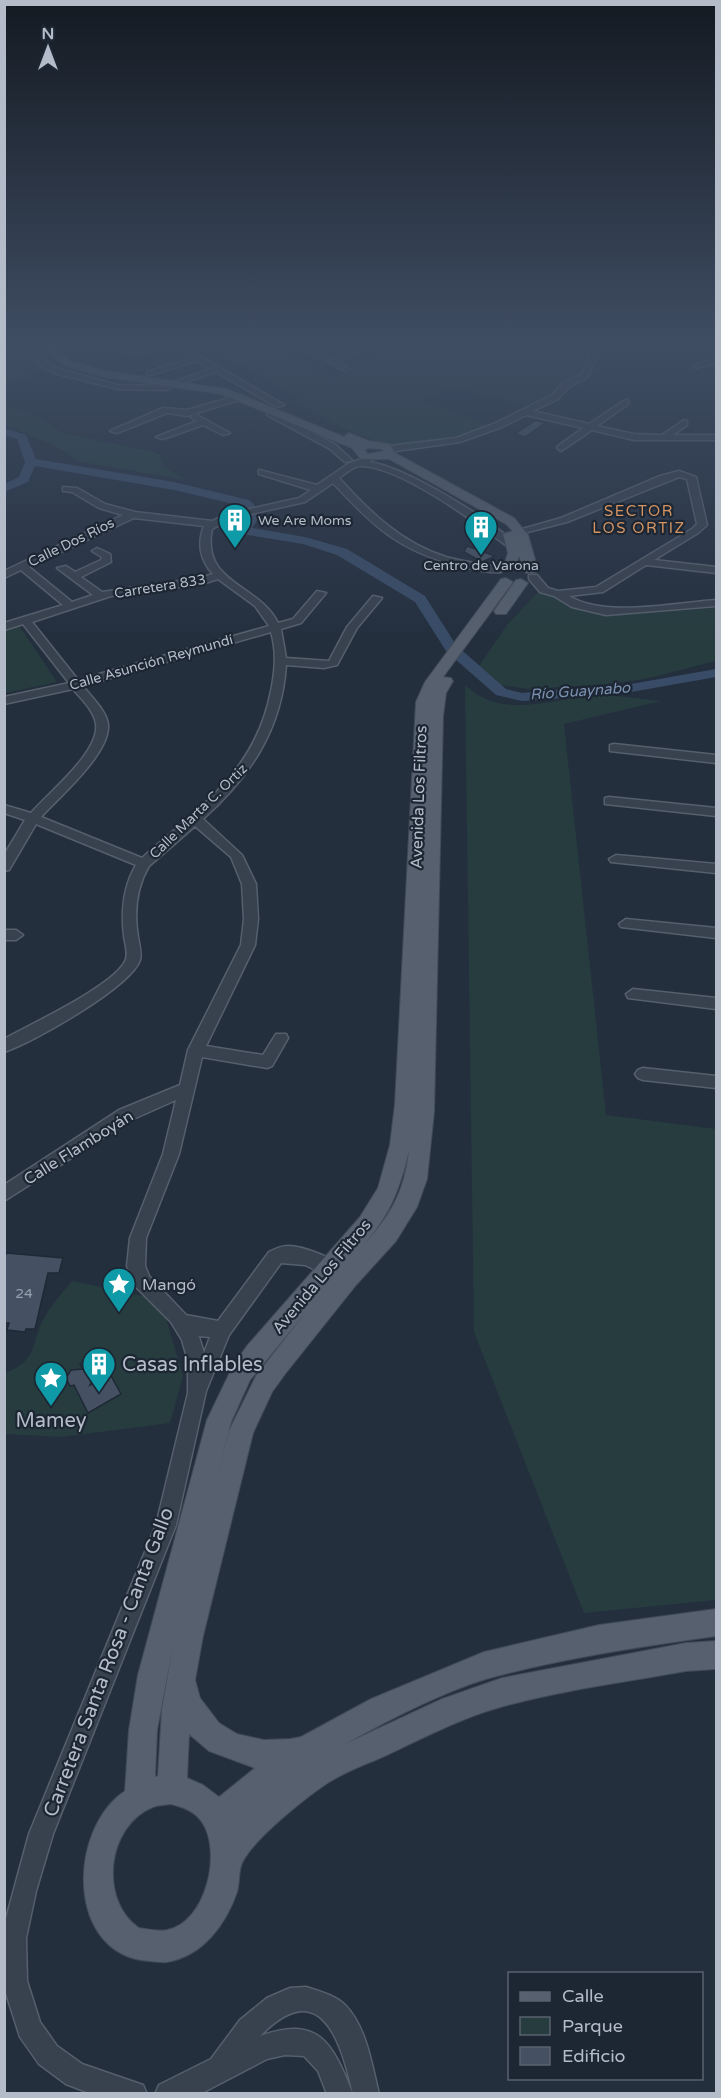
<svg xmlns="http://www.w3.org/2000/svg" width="721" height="2098" font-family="'Varela Round',sans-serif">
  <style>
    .green { fill: #263c3f }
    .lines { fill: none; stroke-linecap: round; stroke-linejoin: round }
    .river { fill: #394c67; fill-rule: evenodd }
    .building { fill: #455162; stroke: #1f2835; stroke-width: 1.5 }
    .minor-casing { stroke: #565f6c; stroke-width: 3 }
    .major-casing { stroke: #414a57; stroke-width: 2 }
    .minor { fill: #38414e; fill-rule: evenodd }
    .major { fill: #56606e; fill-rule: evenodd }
    .labels { text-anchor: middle; stroke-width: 4.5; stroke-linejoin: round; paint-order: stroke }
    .far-poi-label { font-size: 14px; fill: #b4bcc9; stroke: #1d2633; text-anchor: start }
    .far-street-label { font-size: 14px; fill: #b4bcc9; stroke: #1d2633 }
    .number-label { font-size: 14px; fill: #98a1af }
    .far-neighbourhood-label { font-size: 15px; letter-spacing: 1.5px; fill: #d59563; stroke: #1d2633 }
    .far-water-label { font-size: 15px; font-style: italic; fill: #7c92b1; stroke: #1d2633 }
    .street-label { font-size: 16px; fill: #b4bcc9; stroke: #1d2633 }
    .poi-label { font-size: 16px; fill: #b4bcc9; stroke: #1d2633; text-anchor: start }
    .near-poi-label { font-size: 20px; fill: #b4bcc9; stroke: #1d2633; text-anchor: start }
    .near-street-label { font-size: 20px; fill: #b4bcc9; stroke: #1d2633 }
  </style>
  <rect width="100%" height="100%" fill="#242f3e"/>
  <g class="green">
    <polygon points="5,344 24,344 42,368 27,372 33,377 5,385"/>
    <path d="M204,344H267L333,379L396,344H591L582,369L576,374L547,395L525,405L464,390H448L424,401L490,426C470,433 410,450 390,445C355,436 323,417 291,402L299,397Z"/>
    <polygon points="5,404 39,418 62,433 154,452 160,455 163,466 185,480 80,462 57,447 5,425"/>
    <polygon points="539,591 603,616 716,608 716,661 645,679 608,684 529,689 493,684 477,669 507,625"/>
    <polygon points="17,625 20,627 57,682 5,693 5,629"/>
    <path d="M465,685C504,721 549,698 596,696C618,695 639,699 661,701L564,724L606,1115L716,1129V1600L584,1613L474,1332Z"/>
    <path d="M72,1281L143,1296L165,1315L183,1376L170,1423L61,1437L5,1434L4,1373C41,1361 30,1339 46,1315C53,1303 63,1292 72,1281Z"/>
  </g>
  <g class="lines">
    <polygon class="river" points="4,428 26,435 36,459 174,482 249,500 254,504 258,519 252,528 305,537 347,549 425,596 456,645 506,689 522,693 631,684 716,669 716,677 631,692 541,700 522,701 496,695 446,651 415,602 337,555 303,544 242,534 240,526 246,519 242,506 174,490 35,466 28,482 4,492 4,484 19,477 25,462 17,439 4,435"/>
  </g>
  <g class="building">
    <polygon points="536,420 545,423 525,437 515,434"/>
    <polygon points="467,546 495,556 482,562 464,552"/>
    <polygon points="7,1253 63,1258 59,1273 48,1273 35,1329 26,1329 25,1332 7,1330 9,1323 4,1323 4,1256"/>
    <polygon points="91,1357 99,1369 90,1385 110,1374 121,1394 88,1413 74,1385 70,1386 66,1378 71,1370 83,1369 80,1364"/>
  </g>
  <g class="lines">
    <defs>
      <g id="minor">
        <polygon points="25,344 33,344 49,364 63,370 118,385 167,386 171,388 167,390 118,389 57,374 43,368"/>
        <polygon points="156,344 168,344 135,356 128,354"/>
        <polygon points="174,344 183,344 198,355 284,405 277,407 216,372 174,386 174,382 210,369 196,361 147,376 147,372 191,358"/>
        <path d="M294,344H304L332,359C348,350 368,336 387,347L383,349L366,347L338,362L349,369L345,371Z"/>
        <polygon points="594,344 602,344 588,377 569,387 558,399 533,411 589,424 625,400 628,400 628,404 597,426 634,434 662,435 684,420 687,421 687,425 673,435 716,435 716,440 634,440 592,430 561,451 557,448 558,446 583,428 526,415 502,427 460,442 389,452 385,449 389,446 456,438 496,423 552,395 563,383 582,374"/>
        <polygon points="716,359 716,363 696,368 692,366"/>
        <polygon points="239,395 242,395 242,399 187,416 167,413 117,433 110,431 163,408 187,410"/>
        <polygon points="267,411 273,411 336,445 352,460 345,462 330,449 267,415"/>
        <polygon points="195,414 230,433 223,435 203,425 163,439 156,437 197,421 191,417"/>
        <path d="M372,455L376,458L369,462C404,466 494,521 519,547L511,549C479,525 398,464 359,466C352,467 345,474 339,478C370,512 401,543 446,557C464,562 482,564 501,568V572C488,574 472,569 459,566C399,551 374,527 333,483L305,502L233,518L212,529C201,584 258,583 278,623L293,619L317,591L326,593L301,623L281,629L286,658L329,661L347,627L373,596L382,598L357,628L337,665L324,668L286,665C282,729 250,777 203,819L242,855L256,884L258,919L255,945L206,1046L263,1055L276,1034H286L288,1038L272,1066L267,1068L202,1057L179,1154L146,1238L145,1266L149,1276L186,1315L218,1321L269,1252C275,1249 281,1246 288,1246C302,1246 340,1259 346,1272L343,1278L337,1280L305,1265L281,1263L229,1335L206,1391L176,1525L53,1834L36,1891L26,1938L27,1981L40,2022L57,2046L82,2064L143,2085L147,2094H92L66,2084L39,2064L20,2037L4,1987V1926L29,1834L156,1525L188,1393V1361L182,1340L171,1322L136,1287L127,1266L130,1238L163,1154L176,1100L131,1120L4,1201V1185L119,1110L180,1085L188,1050L241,945L244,919L242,884L231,857L195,826L149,866C136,888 134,912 138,937C139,944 142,953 140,960C131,987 32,1043 4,1052V1039C29,1025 118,984 126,959C128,952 125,943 124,936C121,911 123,887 136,865L36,824L9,870L4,871V855L25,820L4,813V805L31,813C48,793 100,752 96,724C94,710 81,699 73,689L4,704V697L69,683L23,624L4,630V623L63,605L21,570L4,578V571L123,515L99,508L72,492L63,491V487L77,488L105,504L135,512L212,521L227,514L299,498L311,490L259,474V470L317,485L348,464ZM134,518L204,526C197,543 200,560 213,574L200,578L102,592L81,577L111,562L110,554L97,548L92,551L102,557L101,560L75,572L66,566L57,568L93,595L72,602L29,567ZM218,579L255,606L269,626L78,680L32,622L111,596L202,584ZM271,632C277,652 275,671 271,691C255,773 199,807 142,858L41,817C59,797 111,753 108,724C106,710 91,697 83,686ZM198,1336L210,1337L204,1353L199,1337Z"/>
        <path d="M679,471L696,477L707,525L698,533L654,560L716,567V573L646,565L603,592L569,596C605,618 674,603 716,600V606L606,615L572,607L554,596L540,592L529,579V575H537L548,588L558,591L596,587L692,529L697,524L687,479L679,477L567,522L520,534L515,531L561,518L660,476Z"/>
        <polygon points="614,744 716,755 716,763 610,751 610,745"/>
        <polygon points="609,797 716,808 716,816 605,804 605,798"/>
        <polygon points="616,855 716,864 716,873 611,862 609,859"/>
        <polygon points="626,919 716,928 716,938 621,927 619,924"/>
        <polygon points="4,930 16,930 23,935 16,940 4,940"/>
        <polygon points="633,989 716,998 716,1009 628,998 626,994"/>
        <polygon points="643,1068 716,1076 716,1088 643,1080 638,1078 635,1074 638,1070"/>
        <path d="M306,1987C318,1991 335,1995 345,2005C366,2026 372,2065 379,2094H353C341,2041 321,1974 260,2036C321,2014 333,2046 353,2094H327L318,2071L304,2056L285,2055L267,2059L200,2094H155L159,2085L211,2059L240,2020L267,1998L290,1988Z"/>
      </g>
      <g id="major">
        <path d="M37,344H48L71,361L105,371L227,389L344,437L349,433L369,441L390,444L395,453L514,518L528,535L538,570L536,573H526L519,556L515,568H505L504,565L508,553L503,534L513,531L506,524L389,459H361L352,448L221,394L104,377L63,365ZM368,448L382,449L384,451L368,454L364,450Z"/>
        <path d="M506,578L513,582L443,677L451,678L453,681L446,693L443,716L434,1112L427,1179L417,1207L396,1241L356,1285L285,1374L272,1392L253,1433L203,1636L195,1680L200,1698L219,1723L237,1734L264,1740L290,1739L301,1737L371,1699L484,1652L599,1625L716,1609V1636C639,1647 562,1658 486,1679C440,1693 387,1721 345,1744L442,1699L502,1678L686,1643L716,1641V1669L686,1671C625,1682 563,1690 504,1706C463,1717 425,1737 387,1755C367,1764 344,1772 326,1784C304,1799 255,1838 243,1861C238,1869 240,1882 237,1892C226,1924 203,1956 167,1962C161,1963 154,1961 149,1961C65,1955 68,1829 125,1791L129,1730L138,1675L207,1420L234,1364L247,1346L360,1217L378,1188L390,1145L395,1104L416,702L425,682L501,579ZM409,1151C404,1193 391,1215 362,1247C390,1215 399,1191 409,1151ZM306,1312L256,1376L229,1431L216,1481L231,1422L250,1380ZM173,1646L162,1709L158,1776L155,1777L157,1730ZM189,1734L209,1751L255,1768L219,1797L203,1785L187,1778ZM171,1804C182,1807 195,1811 202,1822C222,1851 207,1922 167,1930C159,1932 148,1929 139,1928C99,1901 106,1826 153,1807C158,1805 165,1805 171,1804Z"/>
        <polygon points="521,579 528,583 506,614 496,614 494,611 516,580"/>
      </g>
    </defs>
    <use href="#minor" class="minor-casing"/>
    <use href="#major" class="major-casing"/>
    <use href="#minor" class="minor"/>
    <use href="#major" class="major"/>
  </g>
  <linearGradient id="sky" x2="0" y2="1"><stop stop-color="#141a22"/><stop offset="0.54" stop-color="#3f4d63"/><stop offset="1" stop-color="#3f4d63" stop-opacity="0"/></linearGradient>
  <rect width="721" height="638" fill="url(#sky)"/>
  <defs>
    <symbol id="building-pin" viewBox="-11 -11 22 30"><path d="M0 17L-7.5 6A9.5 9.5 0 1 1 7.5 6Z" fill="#0f9aa8" stroke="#1d2633"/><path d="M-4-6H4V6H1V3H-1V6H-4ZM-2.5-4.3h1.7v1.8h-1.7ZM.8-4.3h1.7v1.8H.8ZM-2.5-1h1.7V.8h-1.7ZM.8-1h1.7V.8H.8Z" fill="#fff"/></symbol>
    <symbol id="sight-pin" viewBox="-11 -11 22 30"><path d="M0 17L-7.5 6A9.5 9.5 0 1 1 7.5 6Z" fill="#0f9aa8" stroke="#1d2633"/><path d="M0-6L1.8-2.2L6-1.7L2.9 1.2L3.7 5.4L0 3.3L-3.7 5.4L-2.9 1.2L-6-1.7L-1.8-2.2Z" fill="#fff"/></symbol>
  </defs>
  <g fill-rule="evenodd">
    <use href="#building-pin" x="216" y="501" width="38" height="52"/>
    <use href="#building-pin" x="462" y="508" width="38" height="52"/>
    <use href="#sight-pin" x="100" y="1265" width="38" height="52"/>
    <use href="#building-pin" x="80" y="1345" width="38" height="52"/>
    <use href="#sight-pin" x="32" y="1359" width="38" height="52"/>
  </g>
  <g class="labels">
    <g class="far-poi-label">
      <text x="258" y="525">We Are Moms</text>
      <text x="481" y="570" text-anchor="middle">Centro de Varona</text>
    </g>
    <g class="far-street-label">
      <text transform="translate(71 542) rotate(-26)" y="5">Calle Dos Ríos</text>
      <text transform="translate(160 586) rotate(-9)" y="5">Carretera 833</text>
      <text transform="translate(151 662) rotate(-16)" y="5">Calle Asunción Reymundí</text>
      <text transform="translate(198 811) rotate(-44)" y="5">Calle Marta C. Ortiz</text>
    </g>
    <g class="number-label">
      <text x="24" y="1298">24</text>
    </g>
    <g class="far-neighbourhood-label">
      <text x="639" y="516">SECTOR<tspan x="639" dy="17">LOS ORTIZ</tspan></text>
    </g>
    <g class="far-water-label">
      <text transform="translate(580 691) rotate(-4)" y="5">Río Guaynabo</text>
    </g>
    <g class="street-label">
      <text transform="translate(418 797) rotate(-88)" y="6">Avenida Los Filtros</text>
      <text transform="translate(78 1147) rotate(-32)" y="6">Calle Flamboyán</text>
      <text transform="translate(321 1276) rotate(-50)" y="6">Avenida Los Filtros</text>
    </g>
    <g class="poi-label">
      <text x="142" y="1290">Mangó</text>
    </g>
    <g class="near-poi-label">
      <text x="122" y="1371">Casas Inflables</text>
      <text x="51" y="1427" text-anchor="middle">Mamey</text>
    </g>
    <g class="near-street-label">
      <text transform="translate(108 1662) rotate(-69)" y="7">Carretera Santa Rosa - Canta Gallo</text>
    </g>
  </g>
  <rect width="721" height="2098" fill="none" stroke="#b4bcc9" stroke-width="12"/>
  <rect x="508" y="1972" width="195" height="108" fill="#1d2633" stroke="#59626f" stroke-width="1.5"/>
  <rect x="520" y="1992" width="30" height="9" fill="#56606e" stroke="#59626f" stroke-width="1.5"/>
  <text x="562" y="2002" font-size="18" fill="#b4bcc9">Calle</text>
  <rect x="520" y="2017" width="30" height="18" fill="#263c3f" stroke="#59626f" stroke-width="1.5"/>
  <text x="562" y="2032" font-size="18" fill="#b4bcc9">Parque</text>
  <rect x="520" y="2047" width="30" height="18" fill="#455162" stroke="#59626f" stroke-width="1.5"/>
  <text x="562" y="2062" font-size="18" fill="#b4bcc9">Edificio</text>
  <g transform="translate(48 48)" stroke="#1d2633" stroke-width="4.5" paint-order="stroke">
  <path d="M0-4.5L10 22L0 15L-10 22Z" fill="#b4bcc9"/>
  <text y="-9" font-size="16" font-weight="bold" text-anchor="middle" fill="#b4bcc9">N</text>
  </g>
</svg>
